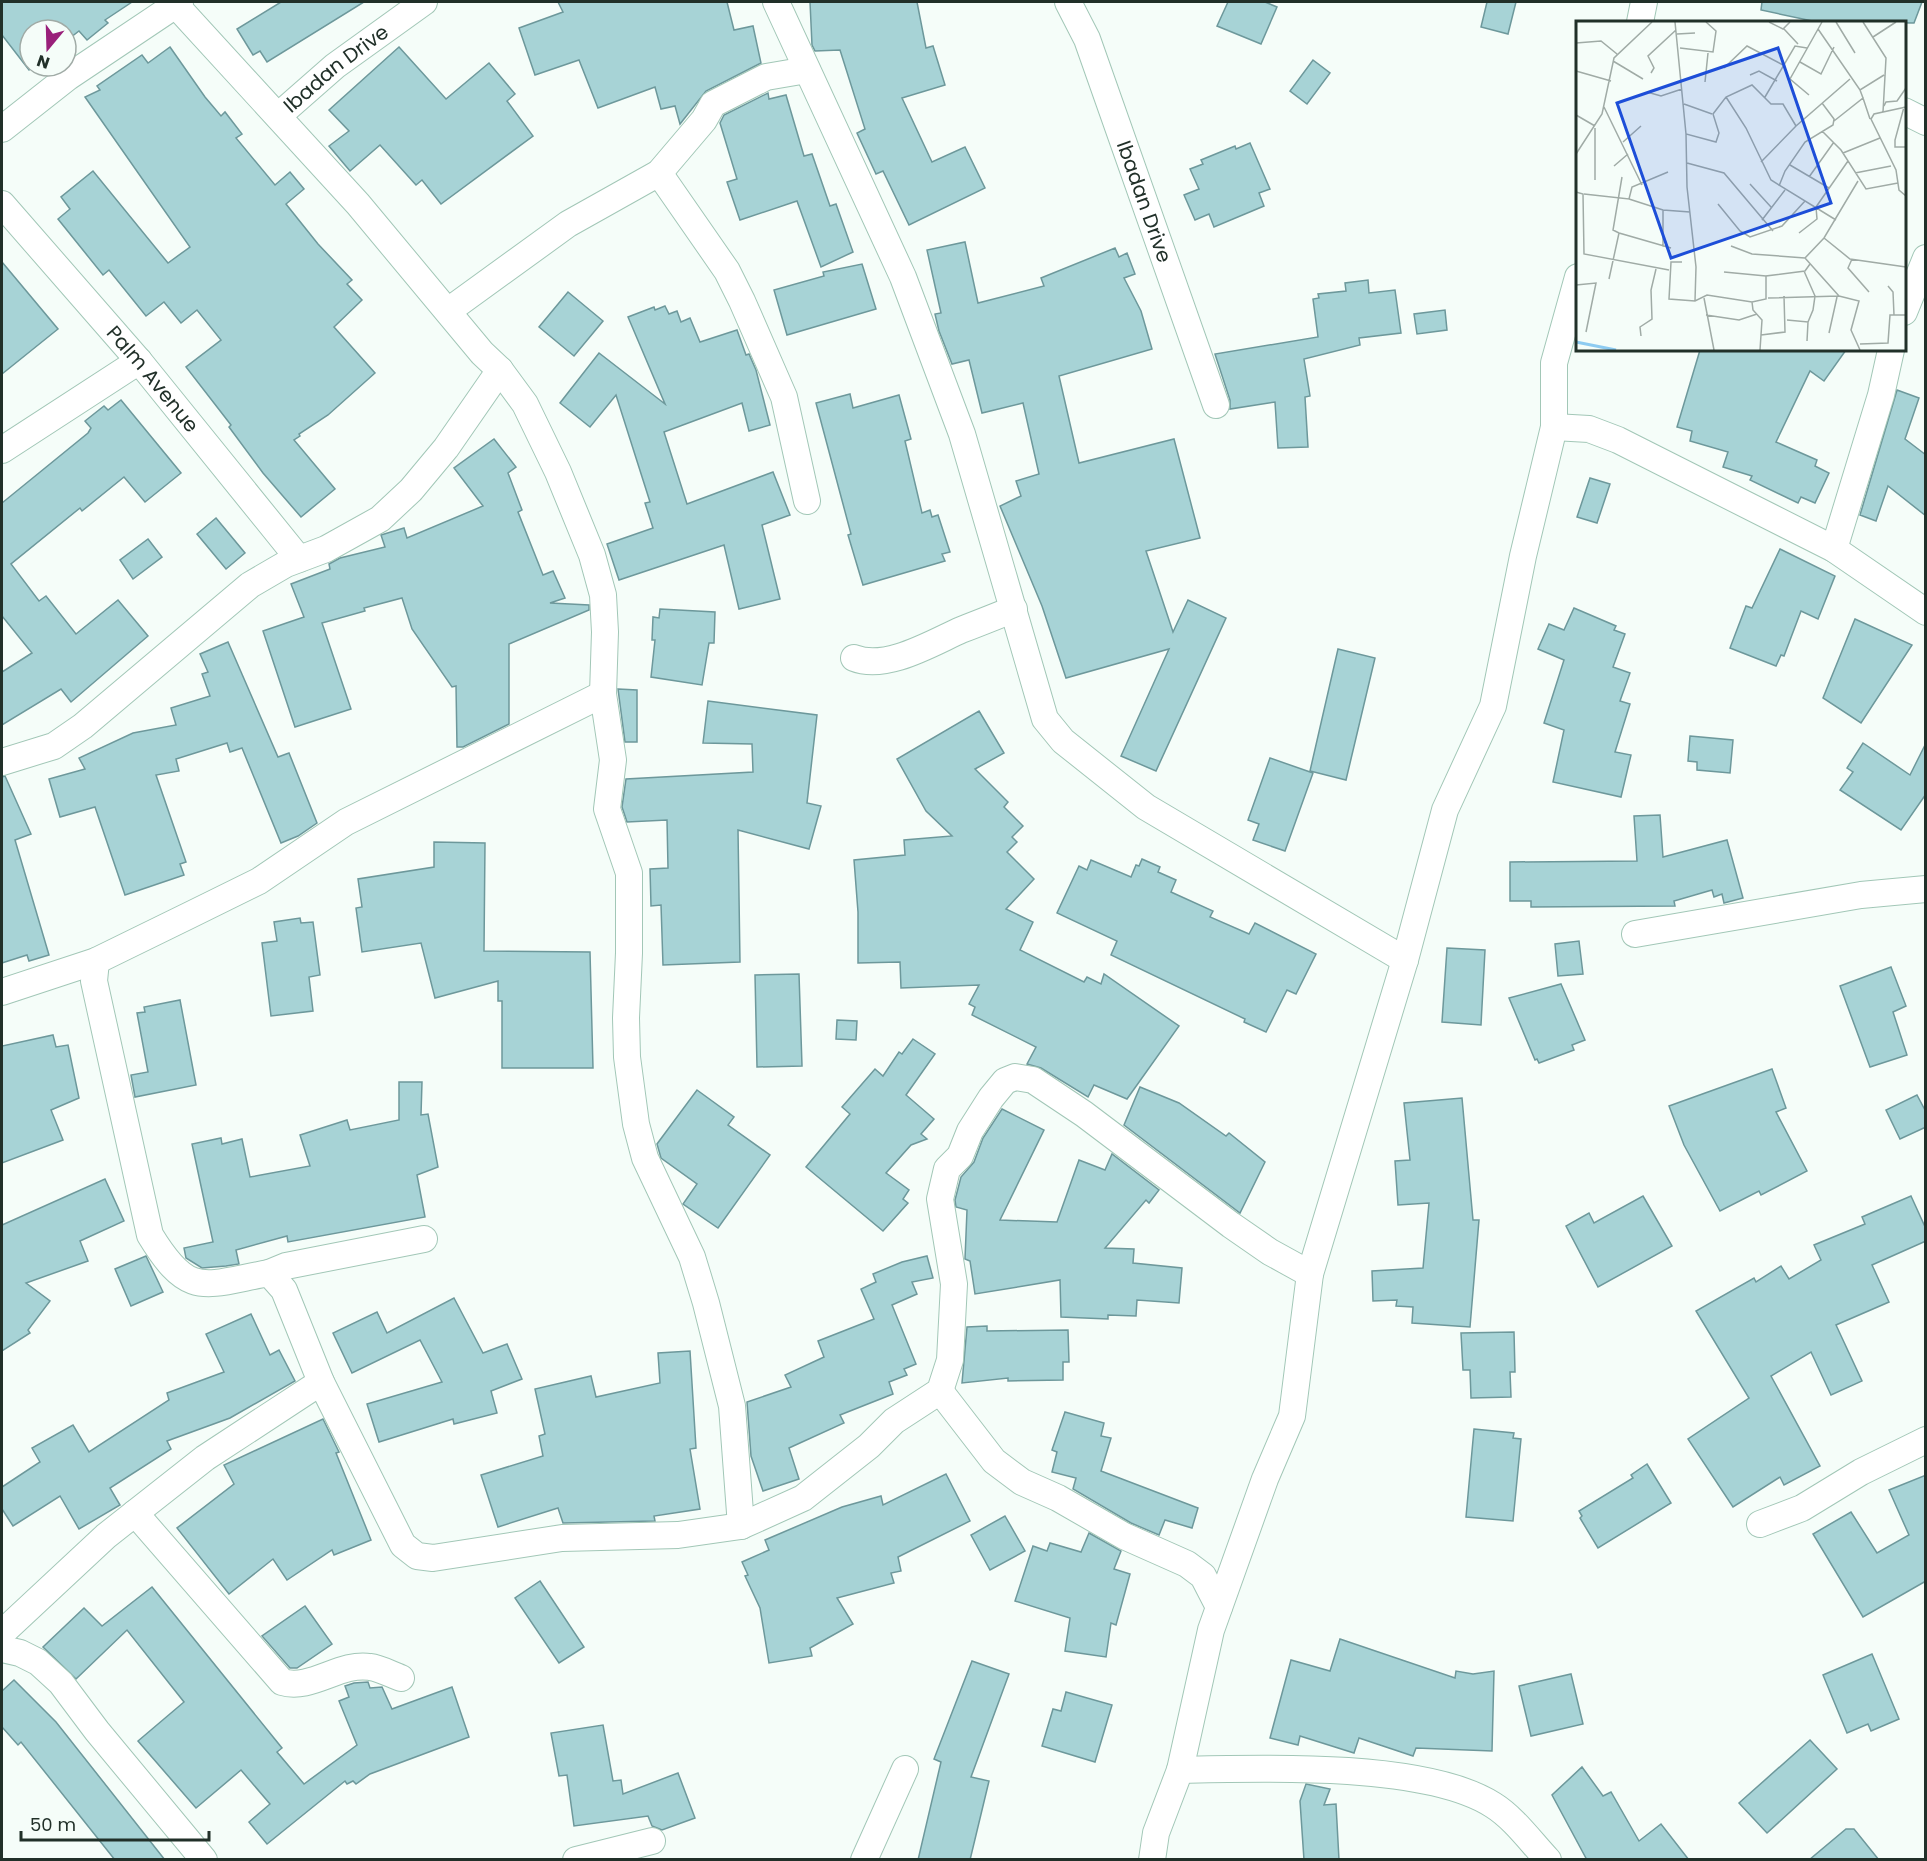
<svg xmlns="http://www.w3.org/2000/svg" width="1927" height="1861" font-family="Poppins,sans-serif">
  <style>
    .building { fill: #a7d3d6; stroke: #6d989b; stroke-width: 1.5 }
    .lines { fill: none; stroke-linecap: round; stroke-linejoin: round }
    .minor-casing { stroke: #a2c7b7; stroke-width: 28 }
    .minor { stroke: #fff; stroke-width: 26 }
    .labels { text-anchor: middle; stroke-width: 6; stroke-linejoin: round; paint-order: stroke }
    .street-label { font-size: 20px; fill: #213029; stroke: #f5fdf9 }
    .inset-river { fill: none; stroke: #8dcbf1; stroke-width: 3 }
    .inset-road { fill: none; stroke: #a0aba6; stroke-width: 1.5 }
    .view { fill: #1d4ed8; fill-opacity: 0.15; stroke: #1d4ed8; stroke-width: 3 }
    .inset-edge { fill: none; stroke: #213029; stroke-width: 3 }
  </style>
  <rect width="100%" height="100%" fill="#f5fdf9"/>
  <g class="building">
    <polygon points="2,2 132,2 105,20 108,23 87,40 79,31 66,41 66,30 30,30 30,66 34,66 29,70 2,35"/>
    <polygon points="281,2 364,2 267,62 260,51 253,55 237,29"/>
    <polygon points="558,2 727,2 734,30 753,26 761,63 706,91 680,124 675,106 661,109 655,87 598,108 579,60 535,75 519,28 563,12"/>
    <polygon points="810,2 917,2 926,48 933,46 945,85 902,98 932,162 965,147 985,188 909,225 883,171 876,174 857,133 865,129 840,50 815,51 812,45"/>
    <polygon points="1228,2 1265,2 1277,7 1261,44 1217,26"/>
    <polygon points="1487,2 1516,2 1508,34 1481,27"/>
    <polygon points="1762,2 1922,2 1914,23 1817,22 1761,10"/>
    <polygon points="170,47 205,97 221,116 225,112 242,134 236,138 275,185 290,172 304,189 286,204 318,244 352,280 347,284 362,300 334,327 375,373 328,415 299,434 300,436 294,440 335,489 301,517 263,473 229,427 231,425 186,367 221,340 197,310 181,323 164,302 146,316 109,270 103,275 58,219 70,209 61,197 93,171 168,263 190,247 85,97 100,90 97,86 142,55 148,63"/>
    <polygon points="399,47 446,99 489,63 515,94 507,101 533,136 441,204 422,180 416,185 380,145 350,171 329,146 349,131 329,110"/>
    <polygon points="1313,60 1330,73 1307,104 1290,91"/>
    <polygon points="768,93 769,99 786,95 804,156 812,154 830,206 836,204 853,252 821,267 797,201 740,220 727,182 737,179 720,123 724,115"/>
    <polygon points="1250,143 1270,189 1259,193 1264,206 1214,227 1209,214 1195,220 1184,195 1199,189 1190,169 1203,164 1201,160 1235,146 1236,149"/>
    <polygon points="965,242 978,303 1044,286 1041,278 1115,248 1119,257 1127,253 1135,274 1124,278 1141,311 1152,349 1059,376 1079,463 1174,439 1200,538 1146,551 1173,632 1188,600 1226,618 1156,771 1121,756 1169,649 1066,678 1042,606 1000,506 1021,496 1016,481 1039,474 1023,403 982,413 969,360 952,364 939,331 935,314 941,313 927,250"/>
    <polygon points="2,262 58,329 2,374"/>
    <polygon points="862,264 876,309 787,335 774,290 824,276 823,272"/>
    <polygon points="1368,280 1369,293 1395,290 1401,333 1359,338 1360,345 1304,359 1310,396 1305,397 1308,447 1278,448 1275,402 1230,409 1230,400 1215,354 1318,337 1313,299 1319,298 1318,294 1346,291 1345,283"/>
    <polygon points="568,292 603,321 574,356 539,327"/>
    <polygon points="665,306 669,314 677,311 681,322 690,318 700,342 737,330 746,355 749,354 756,370 770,425 749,431 742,403 664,432 687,504 773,472 790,515 762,525 780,599 739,609 724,545 619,580 607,544 653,528 645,503 650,502 616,395 590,427 560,403 599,353 665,404 628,317 654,307 655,310"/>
    <polygon points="1445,310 1447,330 1417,334 1414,314"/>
    <polygon points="1700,350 1846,350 1824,381 1810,371 1776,442 1817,460 1815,466 1829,473 1815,503 1801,497 1798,503 1750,480 1752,476 1723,467 1728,452 1690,441 1692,431 1677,427"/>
    <polygon points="1897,390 1919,398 1905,439 1926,455 1926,516 1888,486 1876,521 1860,515"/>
    <polygon points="850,394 853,408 899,395 911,439 905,441 922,513 930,510 932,517 938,515 950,552 942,554 945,561 863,585 848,535 851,534 816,403"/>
    <polygon points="121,400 181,473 145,502 124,477 82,511 80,508 11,564 39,601 46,596 76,634 118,600 148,636 71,702 61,689 2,725 2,672 32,653 2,616 2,503 88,433 91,428 85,421 104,406 108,410"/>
    <polygon points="494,439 516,467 508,473 522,510 518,512 543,575 553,571 565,598 550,603 589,605 589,610 509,644 509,724 463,747 457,747 456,686 452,687 412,629 402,598 364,608 365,611 322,623 351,709 295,727 263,631 304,617 291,584 330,569 329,564 340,558 385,547 381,535 404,528 407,538 483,506 454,468"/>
    <polygon points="1590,478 1610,484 1597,523 1577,517"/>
    <polygon points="216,518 245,553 226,569 197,534"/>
    <polygon points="148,539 162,557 133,579 120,560"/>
    <polygon points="1780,549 1835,576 1818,619 1801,611 1784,656 1781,655 1776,666 1730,648 1746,606 1752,608"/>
    <polygon points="1574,608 1616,626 1614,630 1625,634 1613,667 1630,673 1620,701 1630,704 1615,752 1631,755 1621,797 1553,782 1564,730 1544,723 1564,660 1538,649 1549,624 1564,630"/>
    <polygon points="660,609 715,612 714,643 709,643 702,685 651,677 655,640 652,640 653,617 659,618"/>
    <polygon points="1855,619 1912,645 1861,723 1823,698"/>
    <polygon points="228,642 278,757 289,753 317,823 298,836 281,843 242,748 230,752 227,743 176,759 179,771 156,775 186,862 180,864 184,875 125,895 95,807 60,817 49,779 85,769 79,758 133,733 176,725 171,708 210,696 202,674 208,672 200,654"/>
    <polygon points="1338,649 1375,658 1346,780 1310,771"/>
    <polygon points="618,689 637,690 637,742 625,742"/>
    <polygon points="708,701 817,715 807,803 821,806 809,849 738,830 740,962 663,965 661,905 651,906 650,869 668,868 667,820 627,822 622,807 626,779 753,772 752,744 703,743"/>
    <polygon points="979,711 1004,753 975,769 1008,802 1004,807 1023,826 1012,837 1017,842 1007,852 1034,879 1006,909 1033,922 1020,950 1084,982 1087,977 1101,984 1104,974 1179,1026 1127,1099 1094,1085 1088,1097 1041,1068 1027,1064 1036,1047 972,1015 975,1007 969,1004 979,985 901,988 900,962 858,963 858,912 854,860 905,855 904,840 952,836 926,811 897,759"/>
    <polygon points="1690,736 1733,740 1730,773 1697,770 1697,762 1688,761"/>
    <polygon points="1863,743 1910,775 1926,743 1926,794 1901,830 1840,790 1853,772 1847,768"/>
    <polygon points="1270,758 1313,773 1285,851 1253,840 1259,824 1248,820"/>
    <polygon points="5,776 31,834 15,840 49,955 29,961 27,955 2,963 2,777"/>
    <polygon points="1660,815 1663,857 1727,840 1743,898 1724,903 1722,894 1714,897 1712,890 1674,901 1675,906 1531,907 1531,901 1510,901 1510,862 1637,861 1634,816"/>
    <polygon points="434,842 485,843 484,951 590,952 593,1068 502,1068 502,1001 498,1001 498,981 435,998 421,943 362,952 356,908 362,907 358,879 434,867"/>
    <polygon points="1142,859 1160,867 1158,872 1176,880 1171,892 1213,911 1210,917 1249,934 1255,923 1316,954 1296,994 1287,990 1266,1032 1244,1022 1245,1019 1111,955 1117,941 1057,913 1079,866 1087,870 1091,860 1131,877 1136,865 1139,866"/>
    <polygon points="300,918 301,923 313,922 320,975 309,977 313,1011 271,1016 262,943 277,941 274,922"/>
    <polygon points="1579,941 1583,974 1558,976 1555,944"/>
    <polygon points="1447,948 1485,950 1481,1025 1442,1022"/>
    <polygon points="1891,967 1906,1006 1893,1012 1907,1055 1870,1067 1840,986"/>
    <polygon points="799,974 802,1066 757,1067 755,975"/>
    <polygon points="1561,984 1585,1040 1572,1045 1574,1050 1539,1063 1537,1059 1535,1060 1509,998"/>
    <polygon points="180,1000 196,1085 135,1097 131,1075 148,1072 137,1013 145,1012 144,1007"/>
    <polygon points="837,1020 857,1021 856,1040 836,1039"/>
    <polygon points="53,1035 56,1047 68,1045 79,1098 51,1110 63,1140 2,1163 2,1046"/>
    <polygon points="913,1039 935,1054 906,1095 934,1119 921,1134 927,1139 911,1145 886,1173 909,1190 903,1199 908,1203 883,1231 806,1167 850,1114 842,1107 875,1069 883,1076 899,1052 902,1054"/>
    <polygon points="1772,1069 1786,1108 1776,1112 1807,1171 1761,1195 1759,1191 1720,1211 1684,1145 1669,1106"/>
    <polygon points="399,1082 422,1082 421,1115 428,1114 438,1167 417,1175 425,1217 288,1242 287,1236 236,1250 239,1264 226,1266 202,1268 186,1258 184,1248 213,1242 192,1144 221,1138 222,1144 242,1139 250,1177 310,1166 300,1135 347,1120 350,1130 399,1120"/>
    <polygon points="1140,1087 1179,1103 1226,1136 1229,1133 1265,1162 1240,1213 1124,1125"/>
    <polygon points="697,1090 734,1117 728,1125 770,1155 718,1228 683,1204 697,1184 661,1158 657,1144"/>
    <polygon points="1917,1095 1926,1112 1926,1127 1900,1139 1886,1110"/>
    <polygon points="1462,1098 1473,1220 1479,1220 1470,1327 1412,1323 1413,1307 1396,1306 1397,1300 1373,1301 1372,1271 1423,1268 1429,1203 1398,1205 1395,1161 1410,1160 1404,1103"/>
    <polygon points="1002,1109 1044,1130 1000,1220 1057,1222 1079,1160 1105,1170 1112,1154 1159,1190 1149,1203 1146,1200 1105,1248 1134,1249 1133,1263 1182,1268 1179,1303 1137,1300 1136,1316 1108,1315 1108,1319 1061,1317 1060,1280 975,1294 970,1261 965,1259 967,1210 956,1207 955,1200 961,1177 974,1162 983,1138"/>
    <polygon points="105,1179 124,1221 80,1241 88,1261 26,1283 50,1301 28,1330 30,1333 2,1351 2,1225"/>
    <polygon points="1643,1196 1672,1246 1598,1287 1566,1226 1589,1213 1594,1223"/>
    <polygon points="1911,1196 1926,1229 1926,1241 1872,1265 1889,1302 1836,1325 1862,1381 1831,1395 1811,1352 1771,1376 1820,1466 1784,1485 1780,1477 1733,1507 1688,1439 1749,1398 1696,1311 1754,1278 1756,1282 1781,1266 1789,1279 1821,1260 1814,1245 1865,1224 1862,1217"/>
    <polygon points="146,1256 163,1292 131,1306 115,1269"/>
    <polygon points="927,1256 933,1278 912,1282 917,1294 892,1305 916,1364 904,1369 907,1375 889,1382 893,1394 840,1415 844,1423 789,1448 799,1479 763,1491 751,1456 747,1402 791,1387 785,1375 824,1357 818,1341 874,1319 861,1289 876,1282 873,1274 902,1262"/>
    <polygon points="454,1298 483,1353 507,1344 522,1379 491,1391 497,1413 454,1424 453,1419 379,1442 367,1404 442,1382 420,1340 352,1373 333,1333 377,1312 387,1333"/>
    <polygon points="251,1314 270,1355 279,1350 295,1381 230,1418 167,1441 171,1449 110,1488 120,1505 79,1529 60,1496 13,1526 2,1509 2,1487 40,1462 32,1448 73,1425 89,1452 169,1400 167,1393 224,1372 206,1334"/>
    <polygon points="987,1326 987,1331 1068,1330 1069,1362 1063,1362 1063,1380 1008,1381 1008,1378 962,1383 967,1327"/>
    <polygon points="1514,1332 1515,1372 1510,1372 1511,1397 1471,1398 1470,1370 1463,1370 1461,1333"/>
    <polygon points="690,1351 696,1448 690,1449 700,1509 654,1516 655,1521 563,1523 558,1508 498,1527 481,1475 543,1456 539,1436 545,1434 535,1389 591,1376 596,1397 660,1383 658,1353"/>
    <polygon points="1065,1412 1104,1423 1101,1436 1111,1438 1101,1471 1198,1508 1192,1528 1165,1520 1159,1535 1131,1523 1073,1489 1076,1478 1052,1472 1057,1452 1052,1450"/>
    <polygon points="323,1419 339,1452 336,1453 371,1540 334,1555 332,1550 287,1580 273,1559 229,1594 177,1528 234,1484 224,1465"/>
    <polygon points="1474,1429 1514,1433 1513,1438 1521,1439 1513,1521 1466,1517"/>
    <polygon points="1647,1464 1671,1503 1598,1548 1580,1518 1582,1516 1579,1511 1633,1478 1631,1475"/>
    <polygon points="946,1474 970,1521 898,1557 901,1571 891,1573 894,1583 837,1598 853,1624 810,1648 812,1656 769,1663 760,1608 745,1576 748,1575 742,1562 769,1550 765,1540 842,1507 881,1496 883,1505"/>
    <polygon points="1926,1475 1926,1581 1863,1617 1813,1534 1851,1512 1877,1553 1909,1535 1889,1490"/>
    <polygon points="1005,1516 1025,1551 990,1570 971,1535"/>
    <polygon points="1089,1533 1121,1551 1114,1569 1130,1574 1116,1625 1111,1623 1106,1657 1065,1651 1070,1618 1015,1601 1033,1546 1047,1551 1050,1543 1081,1552"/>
    <polygon points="540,1581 584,1647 559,1663 515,1598"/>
    <polygon points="152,1587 282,1748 277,1752 304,1784 357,1745 339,1701 349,1697 345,1686 354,1683 368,1682 370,1688 382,1687 392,1709 452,1687 469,1737 370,1774 356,1784 353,1781 347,1784 345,1781 267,1844 249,1822 270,1804 241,1770 196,1808 138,1741 184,1702 127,1630 76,1679 43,1647 84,1608 102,1626"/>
    <polygon points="305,1606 332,1644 297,1668 290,1668 262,1636"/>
    <polygon points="1340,1639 1455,1678 1456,1671 1473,1674 1494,1671 1492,1751 1416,1748 1413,1756 1359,1738 1354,1753 1300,1736 1298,1745 1270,1738 1291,1660 1330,1671"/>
    <polygon points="1872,1654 1899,1719 1871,1731 1868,1724 1847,1733 1823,1675"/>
    <polygon points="972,1661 1009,1674 971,1777 989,1781 970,1860 918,1860 941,1762 934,1759"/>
    <polygon points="1571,1674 1583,1724 1531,1736 1519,1686"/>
    <polygon points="14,1680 56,1722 165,1860 115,1860 21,1742 18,1745 2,1727 2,1691"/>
    <polygon points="1066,1692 1112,1705 1095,1762 1042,1746 1053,1709 1061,1711"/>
    <polygon points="603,1725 613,1781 621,1780 623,1794 678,1773 695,1818 662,1830 652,1826 648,1816 574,1826 567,1775 559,1776 551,1733"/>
    <polygon points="1810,1740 1837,1769 1767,1833 1739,1803"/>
    <polygon points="1582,1767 1603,1796 1611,1792 1639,1841 1661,1824 1689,1860 1587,1860 1552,1795"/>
    <polygon points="1306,1784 1330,1789 1324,1805 1336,1804 1339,1860 1304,1860 1300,1801"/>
    <polygon points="1846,1829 1854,1829 1879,1860 1809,1860"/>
  </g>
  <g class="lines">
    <defs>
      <g id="minor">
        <polyline points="173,2 358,204 482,353 500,370 525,404 558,472 592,555 603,595 605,632 603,694 613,760 607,809 629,873 629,953 626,1018 627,1057 636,1124 645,1158 692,1257 706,1303 732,1406 741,1526"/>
        <polyline points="776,2 903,277 962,434 1045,719 1063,741 1146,807 1405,960"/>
        <path id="s1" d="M1068,2L1087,39L1216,405"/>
        <polyline points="1640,22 1644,2"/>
        <polyline points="1904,111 1926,122"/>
        <path id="s2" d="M278,116L335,66L424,2"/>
        <polyline points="2,129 68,77 180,2"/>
        <polyline points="659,173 727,271 742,301 784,397 807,501"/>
        <path id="s3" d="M2,204L139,361L299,559"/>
        <polyline points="448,311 568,224 659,173 704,120 713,104 766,77 807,70"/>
        <polyline points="1904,312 1926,258"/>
        <polyline points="1554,427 1589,429 1618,440 1834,549 1926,612"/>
        <polyline points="2,450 139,361"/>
        <polyline points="1834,549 1881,395 1891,350"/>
        <path d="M854,658C886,671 932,643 961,630C979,623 997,616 1014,609"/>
        <polyline points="2,762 54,746 83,726 250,585 286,564 326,549 380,519 411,490 446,448 500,370"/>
        <polyline points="1635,934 1861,895 1926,889"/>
        <path d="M96,961L94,981L150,1235C189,1299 203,1285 269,1273L284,1290L321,1382L403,1545L417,1556L433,1558L562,1538L678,1535L741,1526L803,1498L869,1446L894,1421L940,1391L950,1360L954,1284L940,1199L947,1169L960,1156L970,1131L991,1098L1005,1081L1015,1077L1033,1080L1084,1114L1231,1225L1270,1252L1310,1274L1292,1416L1265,1479L1211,1630L1180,1770L1156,1833L1152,1860"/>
        <polyline points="2,992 96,961 190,915 259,881 346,822 603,694"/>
        <polyline points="269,1273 286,1266 424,1239"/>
        <polyline points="1310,1274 1405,960 1445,810 1493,706 1523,556 1554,427 1554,363 1578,277"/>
        <polyline points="940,1391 994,1461 1022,1482 1058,1498 1124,1536 1187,1564 1203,1576 1219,1607"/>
        <path d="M135,1513L282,1682C311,1691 340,1662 370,1667C380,1668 392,1675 401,1678"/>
        <polyline points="1760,1524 1802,1508 1861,1472 1926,1440"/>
        <polyline points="2,1633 106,1536 205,1458 321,1382"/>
        <polyline points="2,1649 20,1653 38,1662 61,1683 97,1731 204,1860"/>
        <path d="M1180,1770C1260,1768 1426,1762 1493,1805C1514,1818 1531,1842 1548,1860"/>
        <polyline points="576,1860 652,1841"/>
        <polyline points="864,1860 905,1769"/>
      </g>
    </defs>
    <use href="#minor" class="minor-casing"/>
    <use href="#minor" class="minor"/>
  </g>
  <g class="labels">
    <g class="street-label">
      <text dy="7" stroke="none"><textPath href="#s2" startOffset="75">Ibadan Drive</textPath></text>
      <text dy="7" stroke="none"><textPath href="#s1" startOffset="214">Ibadan Drive</textPath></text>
      <text dy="7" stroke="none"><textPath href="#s3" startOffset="231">Palm Avenue</textPath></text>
    </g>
  </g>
  <g transform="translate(1576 21)">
    <rect width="330" height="330" fill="#f5fdf9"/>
    <path class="inset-river" d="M0,321L40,329"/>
    <path class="inset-road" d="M99,1L110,113L140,121L143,112L137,93L150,76L176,64L195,83H207L220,105M193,1L207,8L214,1M260,1L279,32M287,1L310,37L307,91M208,8L222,23M242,8L284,69L308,54M101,13L119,12M297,16L320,1M0,22L25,20L41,33M104,27L137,31L140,10L130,1M37,40L67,58M224,41L245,53L258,26M148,47L171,25L209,45M0,50L35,60M75,52L78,47L72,35L100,9M174,54L183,50L201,60M129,61L132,32M71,71L85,75L106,68M233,74L214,58L246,1M150,76L170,107L195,159L260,199M189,76L219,25L231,27M287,77L294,98M108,83L136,93M308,85L310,81L321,80L330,67M28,86L66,164M328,86L319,119V126H330M330,86L298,93L295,98L320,149L323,169L330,175M0,94L19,105M258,100L287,77L284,69M19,107V159M246,110L265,129L290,168L322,162M110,113L111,166L120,246L119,280M47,121L65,105M267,132L304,117M0,133L26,93L38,37L76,1M185,141L220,105L274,58M111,142L148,152L197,210M214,144L253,167M38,145L52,133M279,152L315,145M233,156L258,121M174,163L195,186M203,165L209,150L229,121L257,104L258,98L246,82M0,171L7,173L8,233L93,249M8,173L53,178L56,166L92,151M53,178L87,189L114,191M142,183L164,210L174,216L206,205L229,180M240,186L272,140M186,199L209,169M43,212L37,209L46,156M223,212L241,198L240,186M248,217L274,238L330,246M155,225L176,233L229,237M87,226V189M229,237L248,217L282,160M229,237L263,275M276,238L272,247L293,271M106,241H95L93,278L119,280L131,274L176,281L190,278V255L229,250L234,243M148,251L190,255M33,258L43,212L95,227M0,264L20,262L10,311M312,265L317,271L318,294M128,277L138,329M192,277L263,275L283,280L275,309L284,329M176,281L177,289L186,299L184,329M130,294L163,299L181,293M211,299L232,301L237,289L239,275L228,250M253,312L261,276M185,314L209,311L208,275M65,315L64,306L76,298L75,269L80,248M231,320L232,301M284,323L312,322L314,294H330"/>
    <path class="view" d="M202,27L255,182L95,237L41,82Z"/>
    <rect width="330" height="330" class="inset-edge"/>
  </g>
  <rect width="1927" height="1861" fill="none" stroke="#213029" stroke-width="6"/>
  <g transform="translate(48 48) rotate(199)"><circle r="28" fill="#f5fdf9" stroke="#a0aba6" stroke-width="1.5"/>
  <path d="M0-4.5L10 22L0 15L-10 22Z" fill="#99207a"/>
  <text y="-9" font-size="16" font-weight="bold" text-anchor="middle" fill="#213029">N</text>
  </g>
  <path d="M21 1831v9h188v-9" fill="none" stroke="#213029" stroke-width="3"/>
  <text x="30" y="1831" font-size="18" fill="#213029" stroke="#f5fdf9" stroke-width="4.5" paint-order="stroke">50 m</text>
</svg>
